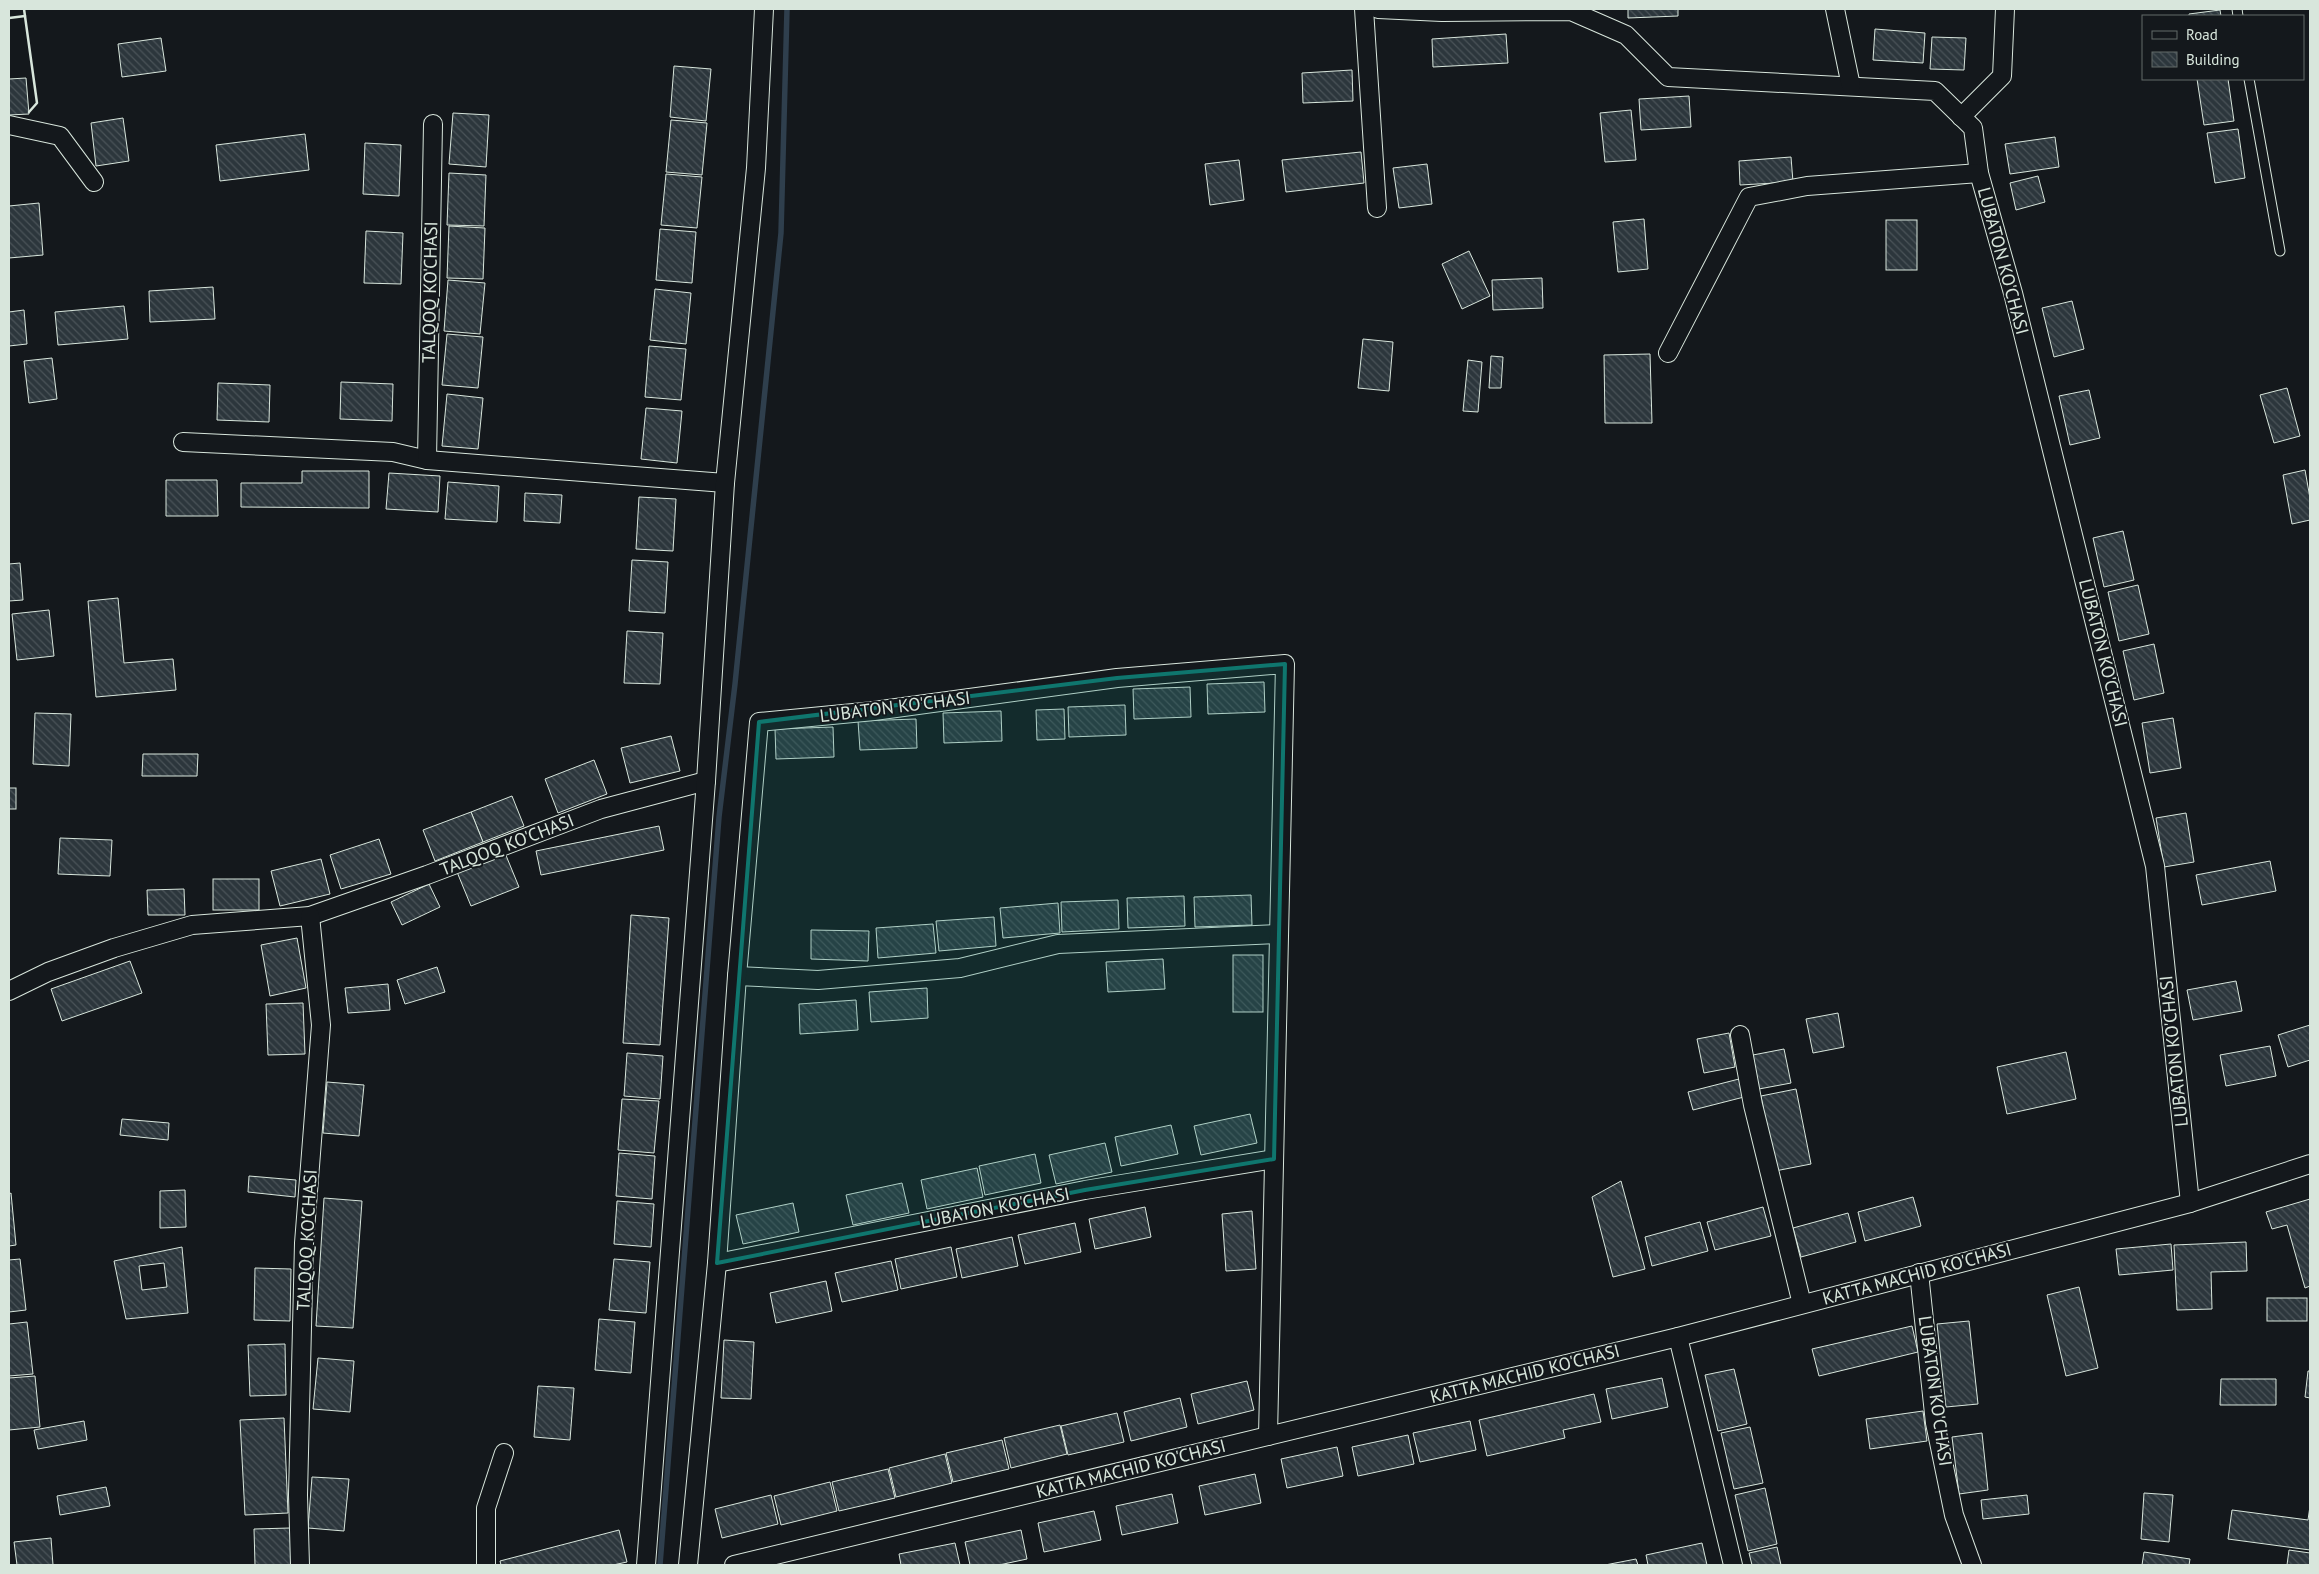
<svg xmlns="http://www.w3.org/2000/svg" width="2319" height="1574" font-family="'PT Sans',sans-serif">
  <style>
    .lines { fill: none; stroke-linecap: round; stroke-linejoin: round }
    .stream { stroke: #2f3f4d; stroke-width: 5.5 }
    .building { fill: url(#building-back-hatch); stroke: #d8e6dc; fill-rule: evenodd }
    .service-casing { stroke: #d8e6dc; stroke-width: 11 }
    .minor-casing { stroke: #d8e6dc; stroke-width: 20 }
    .service { stroke: #14181c; stroke-width: 9 }
    .minor { stroke: #14181c; stroke-width: 18 }
    .wall { stroke: #d8e6dc; stroke-width: 2.5 }
    .marked { fill: #0f766e; fill-opacity: 0.2; stroke: #0f766e; stroke-width: 4; stroke-linejoin: round }
    .labels { text-anchor: middle; stroke-width: 4; stroke-linejoin: round; paint-order: stroke }
    .street-label { font-size: 18px; fill: #d8e6dc; stroke: #14181c }
  </style>
  <defs>
    <pattern id="building-back-hatch" width="6" height="6" patternUnits="userSpaceOnUse" patternTransform="scale(1.25)"><rect width="6" height="6" fill="#2c363c"/><path d="M-1 5l2 2M0 0l6 6M5-1l2 2" fill="none" stroke="#4a5358"/></pattern>
  </defs>
  <rect width="100%" height="100%" fill="#14181c"/>
  <g class="lines">
    <polyline class="stream" points="660,1565 719,817 735,684 781,233 787,9"/>
  </g>
  <g class="building">
    <polygon points="1628,9 1678,9 1678,16 1628,18"/>
    <polygon points="2220,10 2221,16 2189,16 2189,14"/>
    <polygon points="1875,29 1925,33 1923,63 1873,60"/>
    <polygon points="1506,34 1508,63 1433,67 1432,39"/>
    <polygon points="1932,37 1966,38 1964,70 1930,69"/>
    <polygon points="161,38 166,71 122,77 118,44"/>
    <polygon points="674,66 711,69 706,121 670,117"/>
    <polygon points="1352,70 1353,101 1303,103 1302,73"/>
    <polygon points="26,78 29,114 9,115 9,79"/>
    <polygon points="2197,79 2228,79 2234,121 2204,125"/>
    <polygon points="1689,96 1691,127 1641,130 1639,99"/>
    <polygon points="1631,110 1636,160 1605,162 1600,113"/>
    <polygon points="453,113 489,115 486,167 449,164"/>
    <polygon points="123,118 129,161 96,166 91,123"/>
    <polygon points="671,120 707,123 702,175 666,172"/>
    <polygon points="2238,129 2245,178 2215,183 2207,133"/>
    <polygon points="305,134 309,170 220,181 216,145"/>
    <polygon points="2055,137 2059,167 2010,174 2005,144"/>
    <polygon points="365,143 401,145 399,196 363,194"/>
    <polygon points="1361,152 1364,183 1286,192 1282,160"/>
    <polygon points="1791,157 1793,182 1740,185 1739,161"/>
    <polygon points="1239,160 1244,200 1210,205 1205,164"/>
    <polygon points="1427,164 1432,204 1399,208 1393,168"/>
    <polygon points="449,173 486,175 484,226 447,225"/>
    <polygon points="666,174 702,177 697,228 661,225"/>
    <polygon points="2038,176 2045,202 2016,210 2010,183"/>
    <polygon points="39,203 43,255 9,258 9,206"/>
    <polygon points="1644,219 1648,269 1618,272 1613,222"/>
    <rect x="1886" y="220" width="31" height="50"/>
    <polygon points="449,226 485,228 483,279 447,278"/>
    <polygon points="660,229 696,232 692,283 656,280"/>
    <polygon points="366,231 403,233 401,284 364,283"/>
    <polygon points="1469,251 1490,296 1462,309 1442,264"/>
    <polygon points="1542,278 1543,308 1493,310 1492,280"/>
    <polygon points="448,280 485,283 480,334 444,331"/>
    <polygon points="213,287 215,319 150,322 149,291"/>
    <polygon points="655,289 691,293 686,344 650,340"/>
    <polygon points="2072,301 2084,349 2054,357 2042,308"/>
    <polygon points="124,306 128,339 58,345 55,312"/>
    <polygon points="24,310 27,344 9,346 9,312"/>
    <polygon points="447,334 483,337 478,388 442,385"/>
    <polygon points="1363,339 1393,342 1389,391 1358,388"/>
    <polygon points="649,346 686,349 681,400 645,397"/>
    <polygon points="1650,354 1652,423 1605,423 1604,355"/>
    <polygon points="1491,356 1503,357 1501,388 1489,388"/>
    <polygon points="52,358 57,399 29,403 24,361"/>
    <polygon points="1468,360 1482,362 1478,412 1463,411"/>
    <polygon points="341,382 393,384 392,421 340,419"/>
    <polygon points="218,383 270,385 269,422 217,420"/>
    <polygon points="2287,388 2300,436 2274,443 2260,395"/>
    <polygon points="2089,390 2100,438 2070,445 2059,396"/>
    <polygon points="447,394 483,398 478,449 442,446"/>
    <polygon points="646,408 682,411 677,463 641,459"/>
    <polygon points="2305,470 2310,498 2310,520 2292,524 2283,475"/>
    <polygon points="302,471 369,471 369,508 241,507 241,483 302,483"/>
    <polygon points="389,473 440,476 438,512 386,509"/>
    <polygon points="166,480 217,480 218,516 166,516"/>
    <polygon points="448,482 499,486 497,522 445,519"/>
    <polygon points="525,493 562,495 560,523 524,521"/>
    <polygon points="639,497 676,499 673,551 636,549"/>
    <polygon points="2123,531 2134,580 2104,587 2093,538"/>
    <polygon points="632,560 668,562 665,613 629,611"/>
    <polygon points="20,563 23,600 9,601 9,564"/>
    <polygon points="2138,585 2149,634 2119,641 2108,592"/>
    <polygon points="118,598 124,663 173,659 176,690 96,697 88,601"/>
    <polygon points="49,610 54,656 17,660 12,614"/>
    <polygon points="627,631 663,633 660,684 624,683"/>
    <polygon points="2154,644 2164,693 2134,700 2123,651"/>
    <polygon points="1264,682 1265,712 1208,714 1207,684"/>
    <polygon points="1190,687 1191,717 1134,719 1133,689"/>
    <polygon points="1125,705 1126,735 1069,737 1068,707"/>
    <polygon points="1064,709 1065,739 1037,740 1036,710"/>
    <polygon points="1001,711 1002,741 944,743 943,713"/>
    <polygon points="35,713 71,714 69,766 33,764"/>
    <polygon points="2173,718 2181,768 2150,773 2142,723"/>
    <polygon points="916,719 917,748 860,750 858,721"/>
    <polygon points="833,727 834,757 776,759 775,729"/>
    <polygon points="671,736 680,771 630,783 621,748"/>
    <polygon points="143,754 198,754 197,776 142,776"/>
    <polygon points="594,760 607,794 558,813 545,779"/>
    <rect x="9" y="788" width="7" height="21"/>
    <polygon points="512,796 524,826 483,842 471,812"/>
    <polygon points="471,812 483,842 435,861 423,830"/>
    <polygon points="2186,813 2194,862 2164,867 2156,818"/>
    <polygon points="659,826 664,850 541,875 536,851"/>
    <polygon points="60,838 112,840 110,876 58,874"/>
    <polygon points="379,839 391,874 341,889 330,855"/>
    <polygon points="505,853 519,887 471,906 457,872"/>
    <polygon points="321,859 330,894 280,906 271,871"/>
    <polygon points="2270,861 2276,891 2202,905 2196,875"/>
    <rect x="213" y="879" width="46" height="31"/>
    <polygon points="429,884 440,907 402,925 391,902"/>
    <polygon points="184,889 185,915 148,915 147,890"/>
    <polygon points="1251,895 1252,925 1195,927 1194,897"/>
    <polygon points="1184,896 1185,926 1128,928 1127,898"/>
    <polygon points="1118,900 1119,929 1062,932 1061,902"/>
    <polygon points="1058,903 1060,933 1003,938 1000,908"/>
    <polygon points="631,915 669,918 660,1045 623,1043"/>
    <polygon points="994,917 996,946 939,951 936,921"/>
    <polygon points="933,924 936,953 878,958 876,928"/>
    <polygon points="811,930 869,931 868,961 811,959"/>
    <polygon points="297,938 306,988 270,996 261,945"/>
    <rect x="1233" y="955" width="30" height="57"/>
    <polygon points="1163,959 1165,989 1108,992 1106,962"/>
    <polygon points="130,961 142,993 62,1021 51,989"/>
    <polygon points="437,967 445,992 405,1004 397,980"/>
    <polygon points="2236,981 2242,1011 2193,1020 2187,990"/>
    <polygon points="388,984 390,1010 348,1013 345,988"/>
    <polygon points="927,988 928,1018 871,1022 869,992"/>
    <polygon points="856,1000 858,1030 800,1034 799,1004"/>
    <polygon points="303,1003 305,1054 268,1055 266,1004"/>
    <polygon points="1838,1013 1844,1047 1813,1053 1806,1019"/>
    <polygon points="2310,1025 2310,1060 2288,1067 2278,1035"/>
    <polygon points="1729,1033 1735,1067 1704,1073 1697,1039"/>
    <polygon points="2270,1046 2276,1076 2226,1086 2220,1055"/>
    <polygon points="1784,1049 1791,1083 1759,1089 1753,1055"/>
    <polygon points="2066,1052 2076,1099 2007,1114 1997,1067"/>
    <polygon points="627,1053 663,1056 660,1099 624,1096"/>
    <polygon points="1739,1079 1744,1097 1693,1110 1688,1092"/>
    <polygon points="327,1082 364,1085 359,1136 323,1133"/>
    <polygon points="1796,1089 1811,1164 1775,1171 1761,1096"/>
    <polygon points="622,1099 659,1101 654,1153 618,1150"/>
    <polygon points="1250,1114 1257,1143 1201,1155 1194,1126"/>
    <polygon points="122,1119 169,1123 168,1140 120,1135"/>
    <polygon points="1171,1125 1178,1154 1121,1166 1115,1137"/>
    <polygon points="1105,1143 1112,1172 1056,1184 1049,1155"/>
    <polygon points="619,1153 655,1156 652,1199 616,1196"/>
    <polygon points="1035,1154 1041,1183 985,1195 979,1166"/>
    <polygon points="977,1168 983,1197 927,1209 921,1180"/>
    <polygon points="249,1176 296,1180 295,1197 248,1192"/>
    <polygon points="1621,1181 1645,1269 1613,1277 1592,1197"/>
    <polygon points="902,1183 909,1213 853,1225 846,1195"/>
    <polygon points="185,1190 186,1227 160,1228 160,1191"/>
    <polygon points="11,1193 16,1245 9,1246 9,1194"/>
    <polygon points="1913,1197 1921,1226 1865,1241 1858,1212"/>
    <polygon points="324,1198 362,1201 353,1328 316,1326"/>
    <polygon points="2310,1199 2310,1286 2305,1288 2287,1225 2272,1229 2266,1212"/>
    <polygon points="617,1201 654,1204 651,1247 614,1244"/>
    <polygon points="793,1203 799,1232 743,1244 736,1215"/>
    <polygon points="1145,1207 1151,1237 1095,1249 1089,1219"/>
    <polygon points="1763,1207 1771,1236 1715,1250 1707,1222"/>
    <polygon points="1252,1211 1256,1269 1226,1271 1222,1214"/>
    <polygon points="1848,1213 1856,1242 1801,1257 1793,1228"/>
    <polygon points="1700,1222 1708,1251 1652,1266 1645,1237"/>
    <polygon points="1075,1223 1081,1252 1025,1264 1018,1235"/>
    <polygon points="1012,1237 1018,1266 962,1278 956,1249"/>
    <polygon points="2246,1242 2247,1271 2211,1272 2212,1309 2177,1310 2174,1245"/>
    <polygon points="2171,1244 2173,1270 2119,1275 2116,1249"/>
    <path d="M182,1247L188,1313L126,1319L114,1261ZM164,1263L167,1287L142,1290L139,1266Z"/>
    <polygon points="951,1247 957,1277 901,1289 895,1259"/>
    <polygon points="20,1259 26,1310 9,1312 9,1260"/>
    <polygon points="614,1259 650,1262 646,1313 609,1310"/>
    <polygon points="891,1261 898,1290 842,1302 835,1273"/>
    <polygon points="255,1268 291,1269 290,1321 254,1320"/>
    <polygon points="826,1281 832,1311 776,1323 770,1293"/>
    <polygon points="2079,1287 2098,1368 2066,1376 2047,1295"/>
    <rect x="2267" y="1298" width="40" height="23"/>
    <polygon points="599,1319 635,1322 631,1373 595,1370"/>
    <polygon points="1969,1321 1978,1404 1946,1407 1937,1324"/>
    <polygon points="27,1322 33,1374 9,1376 9,1324"/>
    <polygon points="1912,1326 1918,1352 1819,1376 1812,1349"/>
    <polygon points="724,1340 754,1342 751,1399 721,1398"/>
    <polygon points="285,1344 286,1395 250,1396 248,1345"/>
    <polygon points="318,1358 354,1361 350,1412 313,1409"/>
    <polygon points="1734,1369 1747,1424 1718,1431 1705,1375"/>
    <polygon points="2308,1371 2310,1371 2310,1398 2305,1397"/>
    <polygon points="35,1376 40,1427 9,1430 9,1378"/>
    <polygon points="1662,1378 1668,1407 1612,1419 1606,1389"/>
    <polygon points="2221,1379 2276,1379 2276,1405 2220,1405"/>
    <polygon points="1247,1381 1254,1410 1198,1424 1191,1394"/>
    <polygon points="538,1386 574,1388 570,1440 534,1437"/>
    <polygon points="1594,1394 1601,1422 1563,1430 1565,1438 1487,1456 1479,1420"/>
    <polygon points="1180,1398 1187,1427 1131,1441 1124,1412"/>
    <polygon points="1923,1411 1927,1441 1870,1449 1866,1419"/>
    <polygon points="1117,1413 1124,1442 1068,1455 1061,1426"/>
    <polygon points="284,1418 288,1513 245,1515 240,1420"/>
    <polygon points="84,1421 87,1440 38,1449 34,1430"/>
    <polygon points="1470,1421 1476,1450 1420,1462 1413,1433"/>
    <polygon points="1060,1425 1067,1454 1011,1468 1004,1438"/>
    <polygon points="1750,1427 1763,1483 1734,1489 1721,1433"/>
    <polygon points="1982,1433 1988,1490 1959,1494 1952,1437"/>
    <polygon points="1408,1435 1414,1464 1358,1476 1352,1447"/>
    <polygon points="1002,1440 1009,1469 953,1482 946,1453"/>
    <polygon points="1337,1447 1343,1476 1287,1488 1281,1459"/>
    <polygon points="945,1454 952,1483 896,1497 889,1468"/>
    <polygon points="888,1469 895,1498 839,1511 832,1482"/>
    <polygon points="1255,1474 1261,1503 1205,1515 1199,1486"/>
    <polygon points="312,1477 349,1479 344,1531 308,1528"/>
    <polygon points="830,1482 837,1511 781,1525 774,1496"/>
    <polygon points="106,1487 110,1506 60,1515 57,1496"/>
    <polygon points="1765,1488 1777,1544 1748,1551 1735,1495"/>
    <polygon points="2144,1493 2173,1495 2169,1542 2141,1539"/>
    <polygon points="1172,1494 1178,1523 1122,1535 1116,1506"/>
    <polygon points="771,1495 778,1524 722,1538 715,1509"/>
    <polygon points="2027,1495 2029,1514 1983,1519 1981,1500"/>
    <polygon points="2310,1506 2310,1550 2228,1539 2232,1510 2308,1520"/>
    <polygon points="1094,1511 1101,1540 1044,1552 1038,1523"/>
    <polygon points="290,1528 292,1565 255,1565 254,1529"/>
    <polygon points="619,1530 627,1562 613,1565 501,1565 500,1561"/>
    <polygon points="1021,1530 1027,1559 999,1565 970,1565 965,1542"/>
    <polygon points="51,1538 53,1565 17,1565 14,1542"/>
    <polygon points="955,1543 960,1565 901,1565 899,1554"/>
    <polygon points="1702,1543 1707,1565 1648,1565 1646,1555"/>
    <polygon points="1777,1547 1781,1565 1752,1565 1749,1553"/>
    <polygon points="2289,1550 2310,1553 2310,1565 2287,1565"/>
    <polygon points="2144,1552 2190,1559 2189,1565 2142,1565"/>
    <polygon points="1636,1559 1638,1565 1605,1565"/>
  </g>
  <g class="lines">
    <defs>
      <g id="service">
        <polyline points="2237,9 2238,16"/>
        <polyline points="2249,79 2280,251"/>
      </g>
      <g id="minor">
        <polyline points="1364,9 1377,208"/>
        <polyline points="1378,9 1442,12 1571,11 1626,35 1668,77 1935,91 1973,128 1979,173 2013,293 2155,866 2190,1203"/>
        <polyline points="1835,9 1851,86"/>
        <polyline points="1961,117 2002,76 2005,9"/>
        <polyline points="9,125 60,136 94,182"/>
        <polyline points="1668,353 1749,197 1807,186 1979,173"/>
        <polyline points="183,442 393,452 427,460 725,483"/>
        <polyline points="427,460 433,124"/>
        <polyline points="737,976 818,980 960,968 1058,944 1279,934"/>
        <polyline points="9,991 48,972 114,948 192,925 310,916 427,875 601,809 706,781"/>
        <polyline points="1740,1035 1753,1105 1802,1304"/>
        <polyline points="717,1263 1085,1190 1274,1159"/>
        <polyline points="1919,1273 1935,1423 1954,1515 1972,1565"/>
        <polyline points="1678,1337 1733,1565"/>
        <polyline points="300,1565 298,1495 304,1243 321,1025 310,916"/>
        <polyline points="486,1565 486,1508 504,1453"/>
        <polyline points="646,1565 706,781 725,483 756,168 764,9"/>
        <polyline points="688,1565 717,1263 737,976 759,722 874,711 1117,678 1285,664 1268,1436"/>
        <polyline points="734,1565 1678,1337 2190,1203 2310,1164"/>
      </g>
    </defs>
    <use href="#service" class="service-casing"/>
    <use href="#minor" class="minor-casing"/>
    <use href="#service" class="service"/>
    <use href="#minor" class="minor"/>
    <g class="wall">
      <polyline points="24,9 37,103 29,112"/>
      <polyline points="9,18 25,16"/>
    </g>
  </g>
  <path class="marked" d="M1285,664L1274,1159L1085,1190L717,1263L759,722L1117,678Z"/>
  <g class="labels">
    <g class="street-label">
      <text transform="translate(2003 261) rotate(75)" y="6">LUBATON KO'CHASI</text>
      <text transform="translate(430 292) rotate(-89)" y="6">TALQOQ KO'CHASI</text>
      <text transform="translate(2103 653) rotate(76)" y="6">LUBATON KO'CHASI</text>
      <text transform="translate(895 707) rotate(-7)" y="6">LUBATON KO'CHASI</text>
      <text transform="translate(507 845) rotate(-21)" y="6">TALQOQ KO'CHASI</text>
      <text transform="translate(2174 1051) rotate(-96)" y="6">LUBATON KO'CHASI</text>
      <text transform="translate(995 1208) rotate(-11)" y="6">LUBATON KO'CHASI</text>
      <text transform="translate(307 1240) rotate(-87)" y="6">TALQOQ KO'CHASI</text>
      <text transform="translate(1917 1274) rotate(-15)" y="6">KATTA MACHID KO'CHASI</text>
      <text transform="translate(1525 1374) rotate(-14)" y="6">KATTA MACHID KO'CHASI</text>
      <text transform="translate(1935 1391) rotate(82)" y="6">LUBATON KO'CHASI</text>
      <text transform="translate(1131 1469) rotate(-14)" y="6">KATTA MACHID KO'CHASI</text>
    </g>
  </g>
  <rect width="2319" height="1574" fill="none" stroke="#d8e6dc" stroke-width="20"/>
  <rect x="2142" y="15" width="162" height="65" fill="#14181c" stroke="#626a69"/>
  <rect x="2152" y="31" width="25" height="8" fill="#14181c" stroke="#626a69"/>
  <text x="2186" y="40" font-size="15" fill="#d8e6dc">Road</text>
  <rect x="2152" y="52" width="25" height="15" fill="url(#building-back-hatch)" stroke="#626a69"/>
  <text x="2186" y="65" font-size="15" fill="#d8e6dc">Building</text>
</svg>
